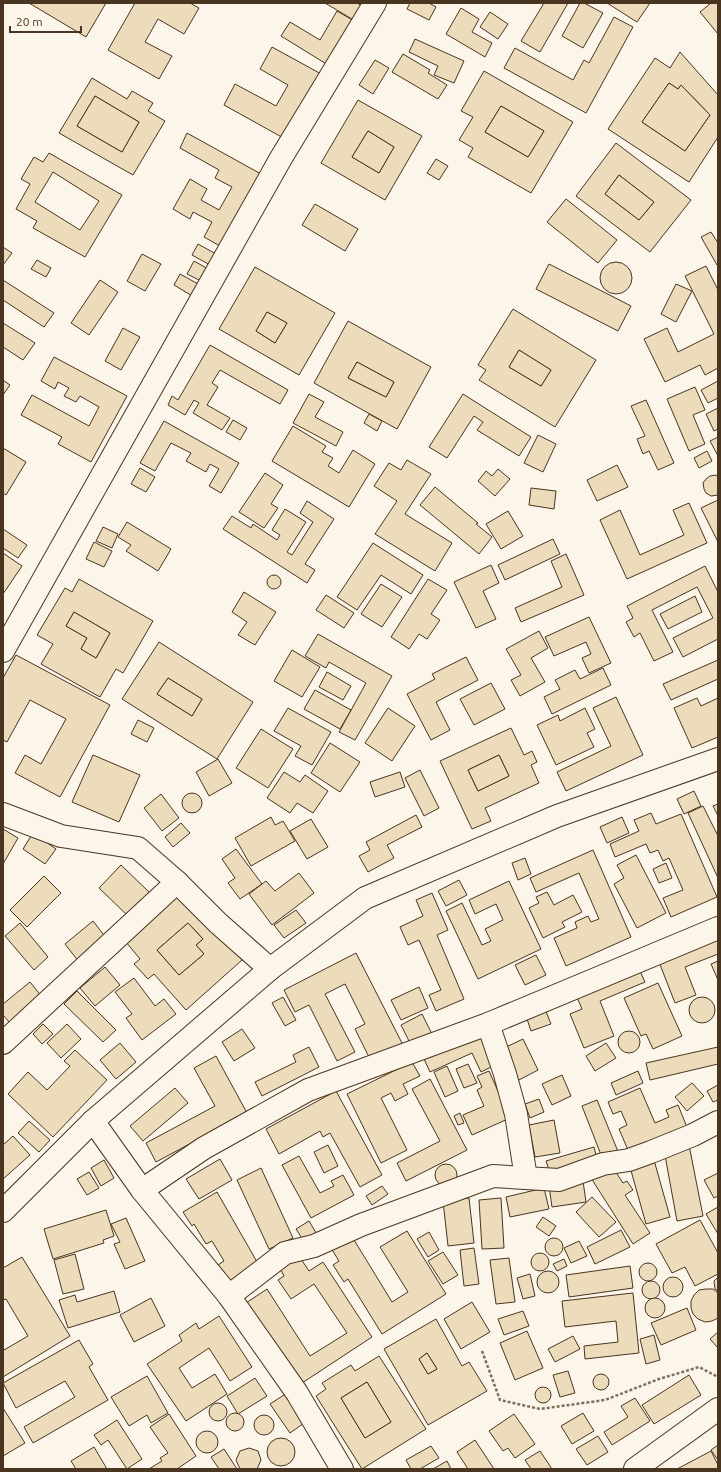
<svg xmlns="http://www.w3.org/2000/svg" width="721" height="1472" font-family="Ubuntu,sans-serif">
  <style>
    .building { fill: #ecdcbc; stroke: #4a3520; fill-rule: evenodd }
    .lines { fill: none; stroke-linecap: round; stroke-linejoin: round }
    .minor-casing { stroke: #4a3520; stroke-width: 24 }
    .highway-casing { stroke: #4a3520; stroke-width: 24 }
    .path { stroke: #7f6f5c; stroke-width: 2.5; stroke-dasharray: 3 2; stroke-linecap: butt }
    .minor { stroke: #fbf6e9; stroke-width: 22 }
    .highway { stroke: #fbf6e9; stroke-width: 22 }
  </style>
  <rect width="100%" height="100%" fill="#fbf6e9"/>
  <g class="building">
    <polygon points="29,3 106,3 86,37"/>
    <polygon points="135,3 190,3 199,8 184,34 158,19 145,42 172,56 159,79 108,50"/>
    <polygon points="325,3 357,3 365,8 357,22"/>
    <polygon points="410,3 429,3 436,7 429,20 407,9"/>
    <polygon points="544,3 568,3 540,52 521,41"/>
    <polygon points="580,3 584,3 603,13 583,48 562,36"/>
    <polygon points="607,3 650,3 637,22"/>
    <polygon points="711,3 718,3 718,34 700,12"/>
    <polygon points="461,8 479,19 472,32 492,43 485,57 446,34"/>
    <polygon points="337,11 354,21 328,65 281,36 290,22 320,40"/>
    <polygon points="490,12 508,24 498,39 480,27"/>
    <polygon points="614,17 633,27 586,113 504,68 515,48 573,80 584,60 589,63"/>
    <polygon points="415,39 464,61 454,83 434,75 438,66 409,52"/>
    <polygon points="272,47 323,75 287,140 224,105 235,84 276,106 288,85 260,69"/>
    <path d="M680,52L718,95V137L689,182L608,129L655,58L670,68ZM669,83L678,89L681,85L710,115L685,151L642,122Z"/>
    <polygon points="403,54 430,70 428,73 447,85 438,99 392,72"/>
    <polygon points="375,60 389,68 373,94 359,85"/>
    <path d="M484,71L573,122L531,193L468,157L473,148L459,140L473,117L461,111ZM501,106L544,131L528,157L485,132Z"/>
    <path d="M92,78L127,99L132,91L153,103L148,111L165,121L133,175L59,133ZM95,96L139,122L122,152L77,126Z"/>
    <polygon points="669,83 678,89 681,85 710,115 685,151 642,122"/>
    <polygon points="95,96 139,122 122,152 77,126"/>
    <path d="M358,100L422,136L385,200L321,163ZM368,131L394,147L379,173L352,157Z"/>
    <polygon points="501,106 544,131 528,157 485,132"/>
    <polygon points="368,131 394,147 379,173 352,157"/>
    <polygon points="187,133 261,174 220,246 204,237 212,222 193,212 190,219 173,209 190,179 207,189 201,200 219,210 232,187 215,178 219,170 180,148"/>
    <path d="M616,143L691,200L650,252L576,196ZM619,175L654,202L639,220L605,194Z"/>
    <path d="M49,153L122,195L85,257L33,228L37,221L16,209L30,184L21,179L34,157L43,162ZM53,172L99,201L80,230L35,202Z"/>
    <polygon points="436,159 448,166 439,180 427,173"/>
    <polygon points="619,175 654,202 639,220 605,194"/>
    <polygon points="566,199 617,240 598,263 547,222"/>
    <polygon points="315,204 358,229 345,251 302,225"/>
    <polygon points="711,232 718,243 718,264 717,265 701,237"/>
    <polygon points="198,244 216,254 210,265 192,255"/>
    <polygon points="3,247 12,253 3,265"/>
    <polygon points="142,254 161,264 145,291 127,281"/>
    <polygon points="37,260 51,268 46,277 31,269"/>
    <polygon points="194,261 210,270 203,282 187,274"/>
    <circle cx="616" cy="278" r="16"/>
    <polygon points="549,264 631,306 618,331 536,289"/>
    <polygon points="706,266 718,290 718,368 705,375 700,365 665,382 644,339 667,328 678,352 714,334 685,276"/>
    <path d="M255,267L335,313L299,375L219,329ZM267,312L287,323L275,343L256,331Z"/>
    <polygon points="180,274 200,285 194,297 174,285"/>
    <polygon points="3,280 54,313 44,327 3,300"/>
    <polygon points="100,280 118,292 89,335 71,323"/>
    <polygon points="676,284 692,291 676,322 661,314"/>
    <path d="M513,309L596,360L555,427L479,380L486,370L478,365ZM519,350L551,370L541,386L509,367Z"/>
    <polygon points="267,312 287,323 275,343 256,331"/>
    <path d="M348,321L431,367L397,429L314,383ZM357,362L394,382L386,397L348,378Z"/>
    <polygon points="3,323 35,343 23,360 3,347"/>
    <polygon points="123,328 140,337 121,370 105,361"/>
    <polygon points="210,345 288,390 280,404 220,370 212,383 218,387 207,405 230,418 222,430 193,413 199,403 194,400 185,415 168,405 172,396 178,400"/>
    <polygon points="519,350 551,370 541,386 509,367"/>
    <polygon points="54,357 127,396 91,462 58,444 62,437 21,415 32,395 89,426 99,407 80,396 76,402 64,396 69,388 58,382 55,389 41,381"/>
    <polygon points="357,362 394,382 386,397 348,378"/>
    <polygon points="3,380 10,385 3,395"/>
    <polygon points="718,381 718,398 708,403 701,390"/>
    <polygon points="695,387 705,410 693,415 705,444 689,451 667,399"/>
    <polygon points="309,394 324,402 315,417 343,432 336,446 293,423"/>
    <polygon points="463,394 531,437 519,456 477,430 483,422 474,416 447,458 429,447"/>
    <polygon points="646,400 674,463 658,470 649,451 643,454 637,439 645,436 631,406"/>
    <polygon points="718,408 718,429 714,431 706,414"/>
    <polygon points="369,414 382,421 377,431 364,423"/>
    <polygon points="233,420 247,428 240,440 226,432"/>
    <polygon points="164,421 239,463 221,493 209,486 219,469 210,464 206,472 186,461 191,453 171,443 155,471 140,463"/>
    <polygon points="293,426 326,446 322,452 333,458 328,466 339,473 353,450 375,464 349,507 272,461"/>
    <polygon points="538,435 556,444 543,472 524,463"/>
    <polygon points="718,437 718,456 710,441"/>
    <polygon points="3,448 26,462 6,495 3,493"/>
    <polygon points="707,451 712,461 699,468 694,458"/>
    <polygon points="407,460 431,474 405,514 452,543 435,571 375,534 397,501 374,486 389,463 401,470"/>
    <polygon points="617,465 628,487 597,501 587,480"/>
    <polygon points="140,468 155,477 146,492 131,484"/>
    <polygon points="498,469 510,479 495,496 478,481 486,471 492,476"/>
    <polygon points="265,473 283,485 271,504 278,508 264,528 239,512"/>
    <polygon points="716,475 718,477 718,495 711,496 706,493 704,489 703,483 706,479 710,476"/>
    <polygon points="435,487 478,523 476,524 492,537 479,554 420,505"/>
    <polygon points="531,488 556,491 554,509 529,505"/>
    <polygon points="718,500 718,542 701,508"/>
    <polygon points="307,501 334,519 305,564 315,570 307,583 223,529 232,516 251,528 253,524 277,540 280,535 272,530 285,509 306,522 287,552 292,555 313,522 300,513"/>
    <polygon points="689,503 707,543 627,579 600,520 620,510 640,555 684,535 673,510"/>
    <polygon points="508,511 523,536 501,549 486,524"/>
    <polygon points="127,522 171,549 158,571 126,551 131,545 118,537"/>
    <polygon points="103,527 118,534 112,548 96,541"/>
    <polygon points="3,529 27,545 18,558 3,548"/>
    <polygon points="553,539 560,554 505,580 498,565"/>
    <polygon points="94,542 112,551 104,567 86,559"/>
    <polygon points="373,543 423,575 411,594 381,575 357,610 337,597"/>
    <polygon points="3,553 22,566 3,594"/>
    <polygon points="566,554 584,595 521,622 515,608 562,587 551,561"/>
    <polygon points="491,565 499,583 483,591 496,619 476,628 454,582"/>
    <polygon points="705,566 718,592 718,639 683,657 673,638 713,618 697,587 652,610 673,652 654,661 640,633 634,637 626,622 633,618 627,606"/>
    <circle cx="274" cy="582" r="7"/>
    <path d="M79,579L153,621L123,673L116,669L100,697L41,664L53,644L37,635L65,588L72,592ZM74,612L110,633L96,658L81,649L87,638L66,626Z"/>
    <polygon points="428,579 447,590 431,614 440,620 427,639 419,634 409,649 391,637"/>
    <polygon points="381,584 402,597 382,627 361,614"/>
    <polygon points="244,592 276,612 255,645 238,635 247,622 232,612"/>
    <polygon points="326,595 354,613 344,628 316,610"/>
    <polygon points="695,596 702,612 668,629 660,614"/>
    <polygon points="74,612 110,633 96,658 81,649 87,638 66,626"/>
    <polygon points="589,617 611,663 589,673 582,658 591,654 586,642 554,656 545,637"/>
    <polygon points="539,631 548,648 531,658 545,682 520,696 511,680 521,675 506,649"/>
    <polygon points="318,634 392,676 355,740 339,732 366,683 329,662 326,668 305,656"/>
    <path d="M159,642L253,702L217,759L122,699ZM168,678L202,699L192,716L157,694Z"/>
    <polygon points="292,650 320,667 302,697 274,681"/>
    <polygon points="16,655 110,705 60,797 15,773 25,755 41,764 66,719 30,700 7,742 3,740 3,678"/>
    <polygon points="466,657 478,680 436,702 450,730 431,740 407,694 435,679 432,674"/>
    <polygon points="718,660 718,679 671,700 663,684"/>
    <polygon points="603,668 611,685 552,714 544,697 560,689 555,680 575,670 580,679"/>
    <polygon points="327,672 351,686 343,700 319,687"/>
    <polygon points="168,678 202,699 192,716 157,694"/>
    <polygon points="491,683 505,709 474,725 460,699"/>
    <polygon points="315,690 351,710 340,729 304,709"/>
    <polygon points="616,697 643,755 566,791 557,772 611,746 593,708"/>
    <polygon points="697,698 701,706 718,698 718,737 692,748 674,708"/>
    <polygon points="288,708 331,732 312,765 295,756 301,746 274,731"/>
    <polygon points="388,708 415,726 392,761 365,743"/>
    <polygon points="585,708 595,729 587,733 594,747 556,765 537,725 558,715 560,721"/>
    <polygon points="138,720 154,728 147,742 131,734"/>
    <path d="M511,728L524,755L532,751L537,762L531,765L539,783L485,808L491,821L472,829L440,761ZM499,755L509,776L478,791L468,770Z"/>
    <polygon points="261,729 293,749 268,788 236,768"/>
    <polygon points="330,743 360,762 340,792 311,773"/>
    <polygon points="93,755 140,775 119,822 72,802"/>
    <polygon points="499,755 509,776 478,791 468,770"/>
    <polygon points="218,759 232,783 209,796 196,772"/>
    <polygon points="420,770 439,808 424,816 405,778"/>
    <polygon points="284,772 300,782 305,775 328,791 313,813 297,803 290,813 267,798"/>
    <polygon points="400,772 405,787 375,797 370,782"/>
    <polygon points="694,791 701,806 684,814 677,799"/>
    <circle cx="192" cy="803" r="10"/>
    <polygon points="161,794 179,818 162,831 144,808"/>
    <polygon points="718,804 718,816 713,806"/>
    <polygon points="703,806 718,836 718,878 688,813"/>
    <polygon points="651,813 656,824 681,814 717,897 671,917 663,898 683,890 669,858 663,861 658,850 650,853 646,844 615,857 610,844 639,831 634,820"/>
    <polygon points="416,815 422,827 387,845 394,858 368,872 359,856 370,850 366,842"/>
    <polygon points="271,817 275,825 283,821 295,841 251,866 235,838"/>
    <polygon points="622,817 629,833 607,843 600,827"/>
    <polygon points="311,819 328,847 307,859 290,831"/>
    <polygon points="181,823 190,833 173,847 165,837"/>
    <polygon points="3,829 18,838 3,864"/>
    <polygon points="33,833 56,849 45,864 23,849"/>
    <polygon points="236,849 262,884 240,899 228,883 235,878 222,859"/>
    <polygon points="593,850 631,937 566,966 554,938 577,928 575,922 588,916 591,922 599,919 579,873 536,892 530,878"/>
    <polygon points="636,855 666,913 637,928 614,884 624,878 617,865"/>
    <polygon points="525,858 531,874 518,880 512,863"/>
    <polygon points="666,863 672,878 659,883 653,869"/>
    <polygon points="121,865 150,893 128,916 99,888"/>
    <polygon points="299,873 314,893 272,925 249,894 266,881 275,891"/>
    <polygon points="44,876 61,893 27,927 10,910"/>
    <polygon points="459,880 467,895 446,906 438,891"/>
    <polygon points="509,881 541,949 478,979 446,911 462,903 482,945 491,941 485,929 503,920 496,904 475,914 469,900"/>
    <polygon points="547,892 554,905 573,895 582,912 562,922 565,927 543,938 529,908 539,903 536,897"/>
    <path d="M181,893L242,960L186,1010L154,974L148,979L134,964L140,959L126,942ZM188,923L203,939L196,945L204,954L179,975L157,950Z"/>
    <polygon points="432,893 448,930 437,935 464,999 436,1011 429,995 441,990 419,940 408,945 400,927 423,916 416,900"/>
    <polygon points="296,910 306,923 284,938 274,925"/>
    <polygon points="93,921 107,939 79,962 65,944"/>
    <polygon points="20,923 48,957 34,970 5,936"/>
    <polygon points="188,923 203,939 196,945 204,954 179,975 157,950"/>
    <polygon points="718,940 718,954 685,967 696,995 675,1003 659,962"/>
    <polygon points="356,953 403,1045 371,1061 355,1029 365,1024 345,984 325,994 355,1052 337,1061 309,1005 295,1012 284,990"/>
    <polygon points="536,955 546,975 525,985 515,965"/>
    <polygon points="718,961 718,980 711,964"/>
    <polygon points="105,967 120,985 95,1006 80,988"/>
    <polygon points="639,969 645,982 600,1001 614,1036 584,1048 570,1014 582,1009 576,995"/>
    <polygon points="134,978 155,1006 164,999 176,1014 142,1040 126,1018 132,1014 115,992"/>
    <polygon points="30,982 42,997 10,1023 3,1015 3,1004"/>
    <polygon points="658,983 682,1036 653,1049 646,1034 641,1036 624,998"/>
    <polygon points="419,987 428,1008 401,1020 391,1000"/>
    <polygon points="77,991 116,1030 103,1042 64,1004"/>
    <polygon points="283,997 296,1020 285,1026 272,1003"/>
    <circle cx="702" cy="1010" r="13"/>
    <polygon points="545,1009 551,1024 531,1031 526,1016"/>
    <polygon points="422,1014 432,1034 411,1045 401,1025"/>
    <polygon points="43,1024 53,1034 42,1044 33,1034"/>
    <polygon points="67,1024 81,1039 61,1058 47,1043"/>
    <polygon points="242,1029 255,1048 234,1061 222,1042"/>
    <circle cx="629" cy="1042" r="11"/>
    <polygon points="482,1031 497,1064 481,1072 472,1053 430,1072 424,1059"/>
    <polygon points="523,1039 538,1070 517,1081 502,1049"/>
    <polygon points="120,1043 136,1062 116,1079 100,1060"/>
    <polygon points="606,1043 616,1058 595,1071 586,1056"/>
    <polygon points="309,1047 319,1067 262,1096 255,1082 296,1062 293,1055"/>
    <polygon points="718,1047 718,1064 650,1080 646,1063"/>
    <polygon points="75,1050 107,1080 53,1137 8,1094 28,1072 47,1090 70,1066 64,1061"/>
    <polygon points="216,1056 247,1113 156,1162 146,1143 215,1106 194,1068"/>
    <polygon points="412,1062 420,1076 403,1084 408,1094 395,1101 391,1093 381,1098 407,1150 381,1163 347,1094"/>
    <polygon points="468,1064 477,1083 464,1088 456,1069"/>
    <polygon points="447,1066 458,1091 445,1097 434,1072"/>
    <polygon points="489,1071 510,1118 472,1135 463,1115 484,1106 477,1090 482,1087 477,1076"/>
    <polygon points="638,1071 643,1083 616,1095 611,1083"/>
    <polygon points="562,1075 571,1096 552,1105 542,1084"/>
    <polygon points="430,1079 467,1150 406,1181 397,1163 440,1141 412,1089"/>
    <polygon points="692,1083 704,1096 687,1111 675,1097"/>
    <polygon points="718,1085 718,1100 713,1102 707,1091"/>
    <polygon points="175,1088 188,1103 143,1141 130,1126"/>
    <polygon points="640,1088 655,1123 669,1117 666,1110 678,1105 689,1132 631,1157 619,1129 627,1125 621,1111 613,1114 608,1102"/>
    <polygon points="336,1091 382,1175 360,1187 330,1133 323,1137 320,1131 279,1154 266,1129"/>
    <polygon points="539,1099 544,1112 530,1118 525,1104"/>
    <polygon points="597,1100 619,1154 603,1160 582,1106"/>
    <polygon points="460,1113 464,1123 458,1125 454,1116"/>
    <polygon points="554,1120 560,1153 535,1157 529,1125"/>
    <polygon points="29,1121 50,1140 39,1152 18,1133"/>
    <polygon points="13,1136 30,1155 3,1179 3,1145"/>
    <polygon points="328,1145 338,1166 324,1173 314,1152"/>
    <polygon points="689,1145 703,1216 677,1221 664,1150"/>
    <polygon points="594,1147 598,1163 551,1176 546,1161"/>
    <polygon points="299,1156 320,1193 334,1186 331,1181 343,1175 354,1195 311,1218 282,1165"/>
    <polygon points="220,1159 232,1180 199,1199 186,1179"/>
    <polygon points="104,1160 114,1178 101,1186 91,1168"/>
    <polygon points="654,1160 670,1217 646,1224 630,1167"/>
    <circle cx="446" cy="1175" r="11"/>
    <polygon points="611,1165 623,1183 627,1181 633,1190 625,1195 650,1233 633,1244 591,1178"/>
    <polygon points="261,1168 293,1238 269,1249 237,1180"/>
    <polygon points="89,1172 99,1188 87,1195 77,1179"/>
    <polygon points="718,1173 718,1196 714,1198 704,1180"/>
    <polygon points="583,1181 586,1202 552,1207 549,1186"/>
    <polygon points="382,1186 388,1194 372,1205 366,1196"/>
    <polygon points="544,1188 549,1209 510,1217 506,1197"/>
    <polygon points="217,1192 260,1267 230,1284 218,1265 224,1261 212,1241 206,1244 194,1224 192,1226 183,1212"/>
    <polygon points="592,1197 616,1222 599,1237 576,1212"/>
    <polygon points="469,1198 474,1243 448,1246 443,1201"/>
    <polygon points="501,1198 504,1248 482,1249 479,1200"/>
    <polygon points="718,1207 718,1234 706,1214"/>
    <polygon points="106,1210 114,1236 103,1240 104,1243 53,1259 44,1229"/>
    <polygon points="543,1217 556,1226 549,1236 536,1227"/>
    <polygon points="126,1218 145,1261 125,1269 114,1244 120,1242 111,1224"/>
    <polygon points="700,1220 718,1253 718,1274 695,1286 685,1267 672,1273 656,1244"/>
    <polygon points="309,1221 318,1236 305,1243 296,1229"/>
    <polygon points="621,1230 630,1247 595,1264 587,1247"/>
    <polygon points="407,1231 446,1294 382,1334 348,1279 344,1282 333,1265 339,1261 331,1248 351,1235 392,1302 408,1292 380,1247"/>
    <polygon points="429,1232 439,1250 428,1257 417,1239"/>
    <circle cx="554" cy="1247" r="9"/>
    <polygon points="579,1241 587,1256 571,1263 564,1248"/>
    <polygon points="474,1248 479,1284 464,1286 460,1250"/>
    <polygon points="443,1252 458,1275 443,1284 428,1261"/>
    <circle cx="540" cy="1262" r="9"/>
    <polygon points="75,1254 84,1289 63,1294 54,1260"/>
    <polygon points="299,1256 309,1271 323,1262 372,1337 299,1385 246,1303 267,1289 310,1356 347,1333 314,1284 291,1299 278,1280 284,1276 280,1268"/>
    <polygon points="22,1257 70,1336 3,1377 3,1348 4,1350 28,1336 6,1299 3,1300 3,1268"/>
    <polygon points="509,1258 515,1302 496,1304 490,1260"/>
    <polygon points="564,1259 567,1266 557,1271 553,1264"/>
    <circle cx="648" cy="1272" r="9"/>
    <polygon points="630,1266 633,1288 569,1297 566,1275"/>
    <circle cx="548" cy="1282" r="11"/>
    <polygon points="530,1274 535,1296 523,1299 517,1278"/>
    <circle cx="673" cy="1287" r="10"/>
    <polygon points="718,1277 718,1291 715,1289 714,1281"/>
    <circle cx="651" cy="1290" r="9"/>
    <polygon points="706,1289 713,1289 718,1293 718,1318 712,1321 705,1322 698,1319 693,1314 691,1308 691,1301 694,1295 699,1290"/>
    <polygon points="114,1291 120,1312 68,1328 59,1300 75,1295 77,1302"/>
    <polygon points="633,1293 639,1353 585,1359 584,1346 618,1342 616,1321 565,1327 562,1301"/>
    <polygon points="151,1298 165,1326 134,1342 120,1315"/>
    <circle cx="655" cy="1308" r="10"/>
    <polygon points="472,1302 490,1332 461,1349 444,1319"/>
    <polygon points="687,1308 696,1330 661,1345 651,1323"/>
    <polygon points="523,1311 529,1326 504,1335 498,1319"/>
    <polygon points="219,1316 252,1367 230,1381 209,1348 179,1368 192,1388 215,1374 227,1394 186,1421 147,1364 182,1341 179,1335 196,1323 199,1329"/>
    <path d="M436,1319L462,1366L469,1362L487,1391L428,1425L384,1349ZM427,1353L437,1369L428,1374L419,1359Z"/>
    <polygon points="527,1331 543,1368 515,1380 500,1343"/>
    <polygon points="718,1332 718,1348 710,1339"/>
    <polygon points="654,1335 660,1360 646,1364 640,1339"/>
    <polygon points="573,1336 580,1349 555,1362 548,1349"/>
    <polygon points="79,1340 93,1364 89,1367 108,1400 33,1443 24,1427 75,1397 65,1381 16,1408 3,1383"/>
    <polygon points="427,1353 437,1369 428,1374 419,1359"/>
    <path d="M379,1356L426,1429L362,1469L316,1396L326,1389L322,1383L351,1365L355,1371ZM367,1382L391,1422L365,1438L341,1398Z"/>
    <polygon points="568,1371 575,1393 560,1397 553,1375"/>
    <circle cx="601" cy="1382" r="8"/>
    <polygon points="689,1375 701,1395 654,1424 642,1405"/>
    <polygon points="147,1376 168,1413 151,1423 147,1415 129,1426 111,1397"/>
    <polygon points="255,1378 267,1396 238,1414 227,1396"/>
    <polygon points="367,1382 391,1422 365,1438 341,1398"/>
    <circle cx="543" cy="1395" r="8"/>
    <polygon points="287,1393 307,1421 290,1433 270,1404"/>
    <polygon points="635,1398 650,1421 612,1445 604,1432 628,1417 621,1406"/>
    <circle cx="218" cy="1412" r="9"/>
    <polygon points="3,1408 25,1443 3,1456"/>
    <polygon points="583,1413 594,1431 572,1444 561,1426"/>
    <circle cx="235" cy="1422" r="9"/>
    <polygon points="169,1414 196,1456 177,1469 149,1469 162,1461 160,1458 168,1453 150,1427"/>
    <polygon points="514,1414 535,1444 515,1458 508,1448 503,1451 489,1431"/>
    <circle cx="264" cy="1425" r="10"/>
    <polygon points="117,1420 142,1459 127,1469 108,1440 101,1445 94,1435"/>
    <circle cx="207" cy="1442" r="11"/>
    <polygon points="598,1436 608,1452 587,1465 576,1449"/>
    <circle cx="281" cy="1452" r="14"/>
    <polygon points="475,1440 494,1469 468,1469 457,1452"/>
    <polygon points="718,1445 718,1460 711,1450"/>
    <polygon points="431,1446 439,1458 420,1469 411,1469 406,1460"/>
    <polygon points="94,1447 107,1469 76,1469 71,1461"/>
    <polygon points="249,1448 258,1451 261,1460 257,1469 240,1469 236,1460 240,1451"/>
    <polygon points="224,1449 237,1469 219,1469 211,1457"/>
    <polygon points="540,1451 552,1469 531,1469 525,1460"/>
    <polygon points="711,1451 718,1465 718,1469 677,1469"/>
    <polygon points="447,1461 451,1469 433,1469"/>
  </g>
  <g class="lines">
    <defs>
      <g id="minor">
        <polyline points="3,651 281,158 375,3"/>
        <polyline points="3,814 61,836 138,848 177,882 218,923 270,969"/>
        <polyline points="488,1024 505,1074 516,1114 526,1178"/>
        <polyline points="3,1043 177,882"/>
        <polyline points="93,1121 142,1190 229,1296 297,1393 342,1469"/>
        <polyline points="142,1190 204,1148 308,1090 488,1024 718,928"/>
        <polyline points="3,1211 93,1121 270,969 365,898 557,816 718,759"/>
        <polyline points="229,1296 285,1253 314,1246 361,1225 493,1176 559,1180 603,1164 629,1160 651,1152 693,1135 718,1122"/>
      </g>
      <polyline id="highway" points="635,1469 718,1409"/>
    </defs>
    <use href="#minor" class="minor-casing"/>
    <use href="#highway" class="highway-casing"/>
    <polyline class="path" points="482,1351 500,1400 540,1409 605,1400 659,1379 699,1367 718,1377"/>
    <use href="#minor" class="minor"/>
    <use href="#highway" class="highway"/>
  </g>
  <rect width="721" height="1472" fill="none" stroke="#4a3520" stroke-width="8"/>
  <path d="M10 26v6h71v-6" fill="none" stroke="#4a3520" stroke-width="2"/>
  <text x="16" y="26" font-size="12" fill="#4a3520" stroke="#fbf6e9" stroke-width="3" paint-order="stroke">20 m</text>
</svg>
